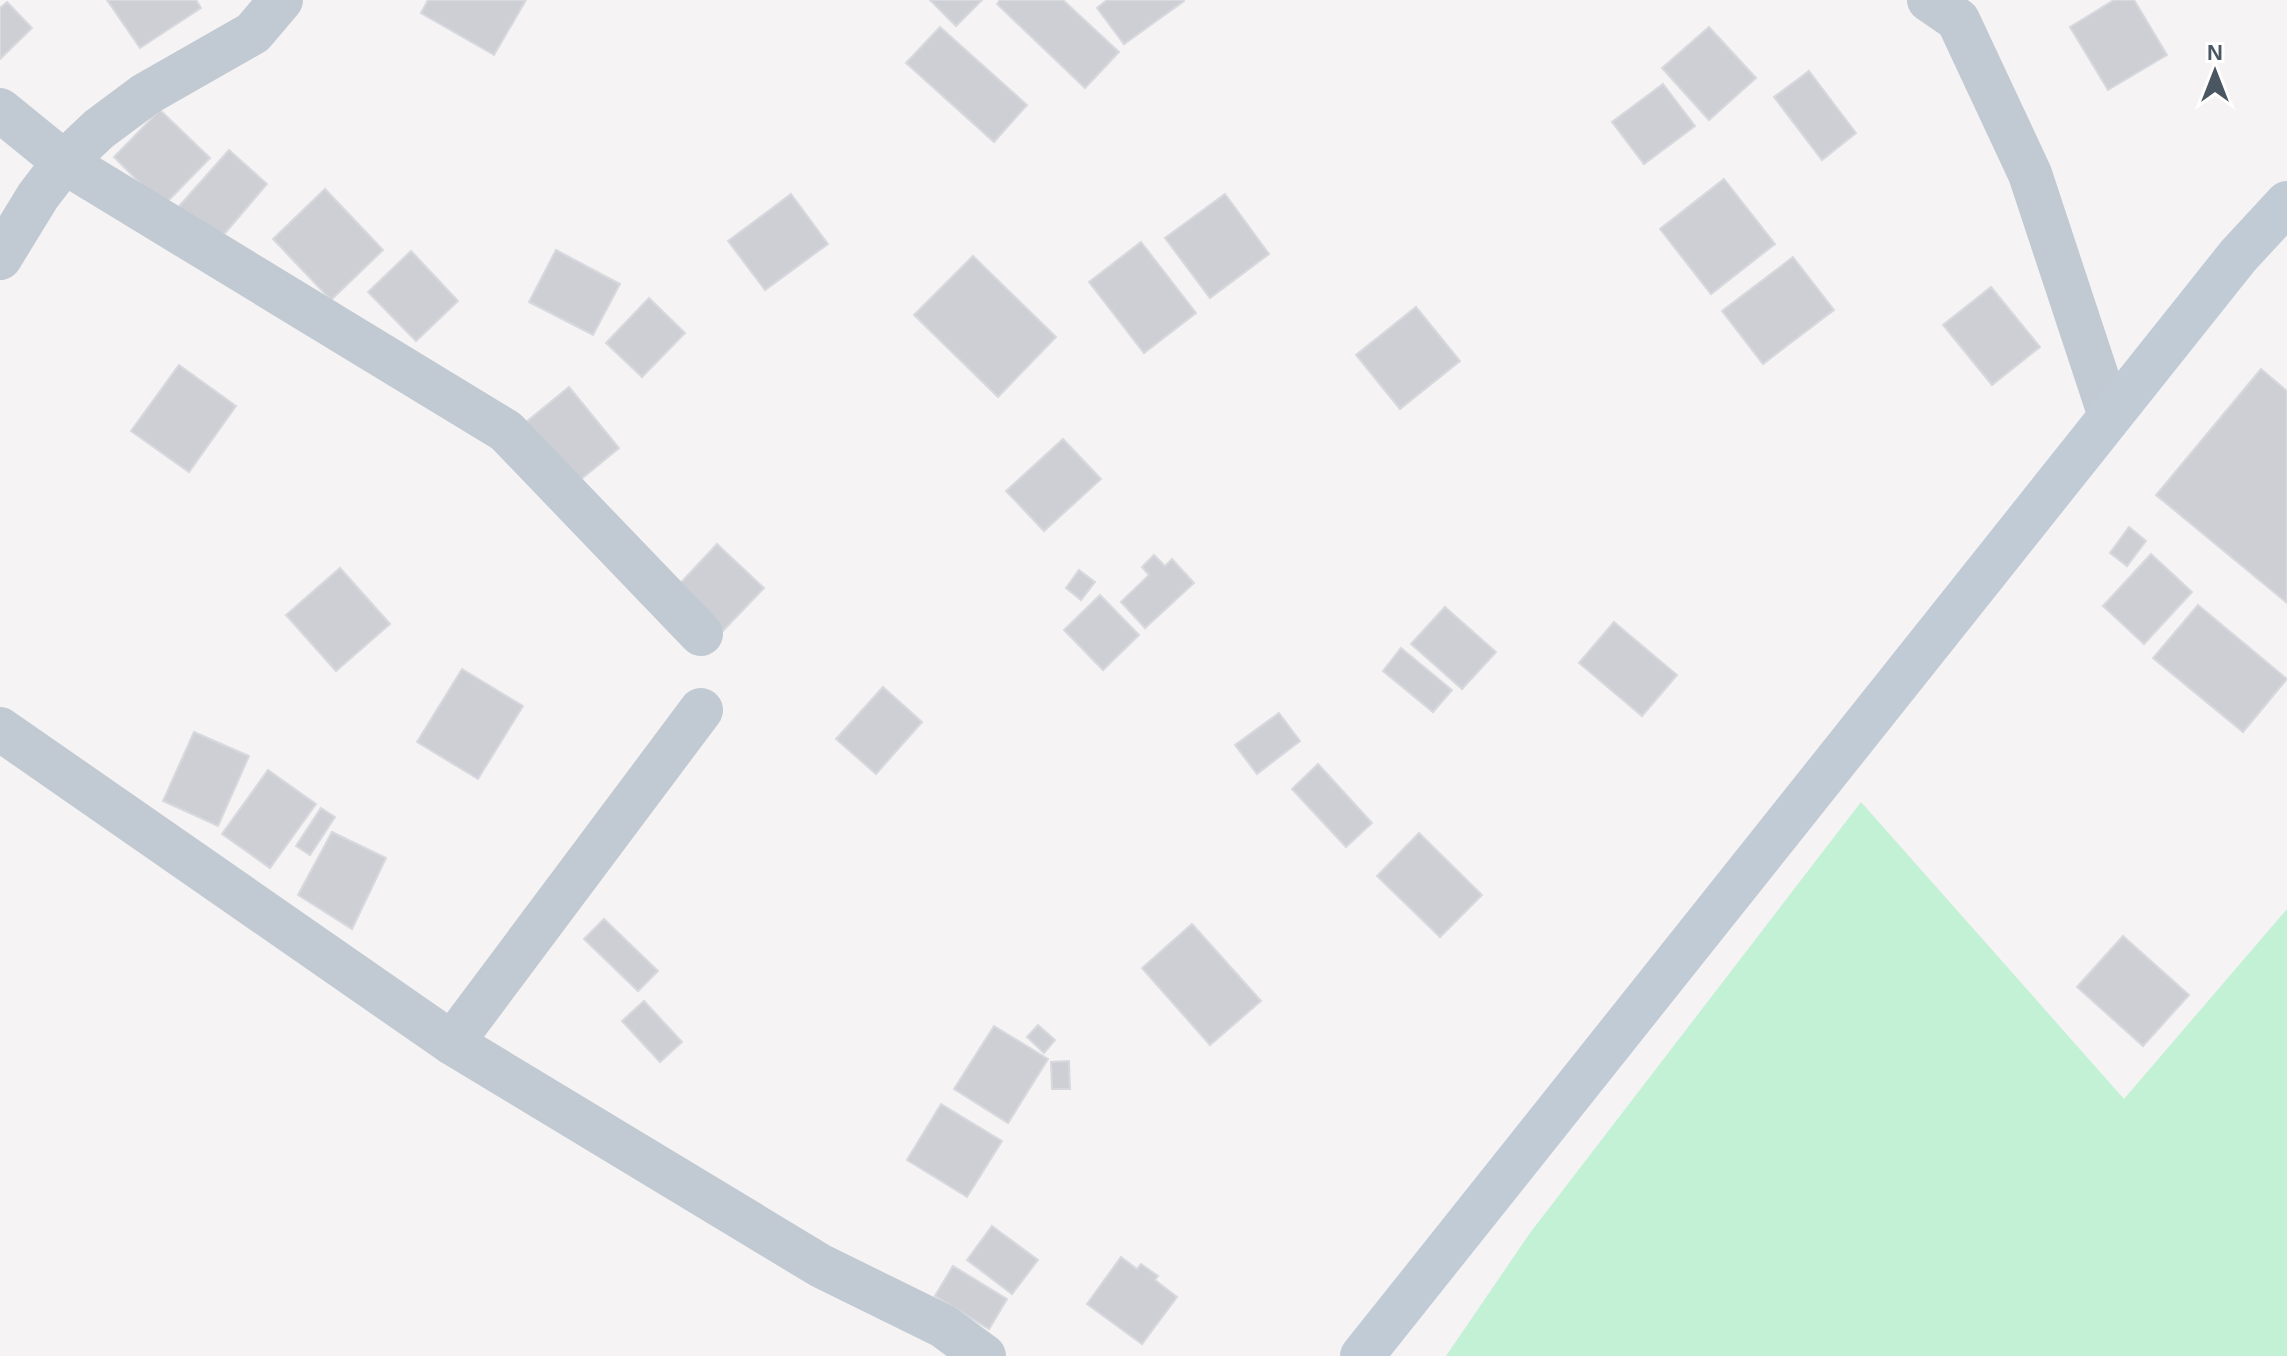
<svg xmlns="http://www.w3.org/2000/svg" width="2287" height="1356" font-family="Arial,sans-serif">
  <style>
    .green { fill: #c3f1d5 }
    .building { fill: #cdcfd5; stroke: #d7d9de; stroke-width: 2 }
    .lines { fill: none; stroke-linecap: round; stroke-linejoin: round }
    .minor { stroke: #c1cad2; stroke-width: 44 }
    .secondary { stroke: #c1cbd6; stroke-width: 44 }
  </style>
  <rect width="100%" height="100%" fill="#f5f3f3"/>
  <polygon class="green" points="1861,802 2124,1099 2287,909 2287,1356 1446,1356 1530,1233"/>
  <g class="building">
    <polygon points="107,0 196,0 201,8 140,48"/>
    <polygon points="428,0 526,0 494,55 421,13"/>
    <polygon points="930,0 982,0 956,26"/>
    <polygon points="1000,0 1063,0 1119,52 1085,88 997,4"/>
    <polygon points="1107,0 1183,0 1184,1 1124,44 1097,8"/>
    <polygon points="2114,0 2134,0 2167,55 2108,90 2070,27"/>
    <polygon points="7,2 32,28 0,59 0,8"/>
    <polygon points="940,27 1027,105 994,142 906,63"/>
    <polygon points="1709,27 1756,78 1709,120 1662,68"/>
    <polygon points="1809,71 1856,133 1822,160 1774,97"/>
    <polygon points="1663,84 1695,126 1644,164 1612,122"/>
    <polygon points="160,110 210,158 163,206 114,157"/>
    <polygon points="229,150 267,184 214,246 174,212"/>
    <polygon points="1724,179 1775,244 1711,294 1660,229"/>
    <polygon points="325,189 383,250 331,300 273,239"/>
    <polygon points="791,194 828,244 765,290 728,241"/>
    <polygon points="1225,194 1269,254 1210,298 1165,238"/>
    <polygon points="1141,242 1196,313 1144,353 1089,282"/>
    <polygon points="556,250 620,284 593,335 529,302"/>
    <polygon points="411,251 458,301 416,341 368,292"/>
    <polygon points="973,256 1056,337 998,397 914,315"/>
    <polygon points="1793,257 1834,310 1763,364 1722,311"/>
    <polygon points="1991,287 2040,347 1992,385 1943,325"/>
    <polygon points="649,298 685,333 642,377 606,343"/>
    <polygon points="1416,307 1460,361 1400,409 1356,355"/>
    <polygon points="179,365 236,406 189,472 131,431"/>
    <polygon points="2261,369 2287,391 2287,603 2156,495"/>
    <polygon points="569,387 619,448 569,489 519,428"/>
    <polygon points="1063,439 1101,479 1044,531 1006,491"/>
    <polygon points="2129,527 2146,541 2127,566 2110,553"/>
    <polygon points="717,544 764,588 719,635 673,591"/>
    <polygon points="2151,554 2192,592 2144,644 2103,606"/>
    <polygon points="1154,555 1165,566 1172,559 1194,583 1145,628 1121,602 1149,575 1142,567"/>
    <polygon points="340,568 390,624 336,671 286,615"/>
    <polygon points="1079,570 1095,582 1081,600 1066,588"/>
    <polygon points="1100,595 1139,635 1103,670 1064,630"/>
    <polygon points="2198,605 2287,679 2243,732 2153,658"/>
    <polygon points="1445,607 1496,652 1462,689 1411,644"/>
    <polygon points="1614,622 1677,675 1642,716 1579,663"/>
    <polygon points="1401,648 1452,690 1433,712 1383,671"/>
    <polygon points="462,669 523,706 478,779 417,742"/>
    <polygon points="883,687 922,722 876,774 836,739"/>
    <polygon points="1279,713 1300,741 1257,774 1235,745"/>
    <polygon points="194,732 249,756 218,826 163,801"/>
    <polygon points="1318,764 1372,823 1346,847 1292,789"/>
    <polygon points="268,770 316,804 270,868 222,834"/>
    <polygon points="321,808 335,817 310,855 296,846"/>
    <polygon points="332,832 386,858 352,929 298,895"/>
    <polygon points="1419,833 1482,895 1440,937 1377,876"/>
    <polygon points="604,919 658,971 638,991 584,939"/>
    <polygon points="1192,924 1261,1001 1210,1045 1142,968"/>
    <polygon points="2123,936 2189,995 2143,1046 2077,987"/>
    <polygon points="644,1001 682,1042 660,1062 622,1021"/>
    <polygon points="1038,1025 1055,1040 1044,1053 1027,1037"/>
    <polygon points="994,1026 1048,1059 1008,1123 954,1089"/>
    <polygon points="1069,1061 1070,1089 1052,1089 1051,1062"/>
    <polygon points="941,1104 1002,1141 967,1197 907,1160"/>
    <polygon points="992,1226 1038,1260 1012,1294 967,1260"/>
    <polygon points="1121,1257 1137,1269 1141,1264 1158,1276 1155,1280 1177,1297 1142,1344 1087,1304"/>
    <polygon points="953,1266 1007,1299 989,1329 935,1296"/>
  </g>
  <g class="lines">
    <g class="minor">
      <polyline points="1929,0 1958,20 2030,174 2110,416"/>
      <polyline points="0,110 64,162 506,431 701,634"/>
      <polyline points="0,258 38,196 64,162 99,129 146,94 253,33 281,0"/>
      <polyline points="0,729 452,1043 821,1266 943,1326 984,1356"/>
      <polyline points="452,1043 701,710"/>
    </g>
    <polyline class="secondary" points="1362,1356 2238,256 2287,203"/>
  </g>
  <g transform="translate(2215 72)" stroke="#ffffff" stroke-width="6" paint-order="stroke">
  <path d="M0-6L14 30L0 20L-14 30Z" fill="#4a5661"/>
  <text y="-12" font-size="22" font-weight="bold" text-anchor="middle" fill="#4a5661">N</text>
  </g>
</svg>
